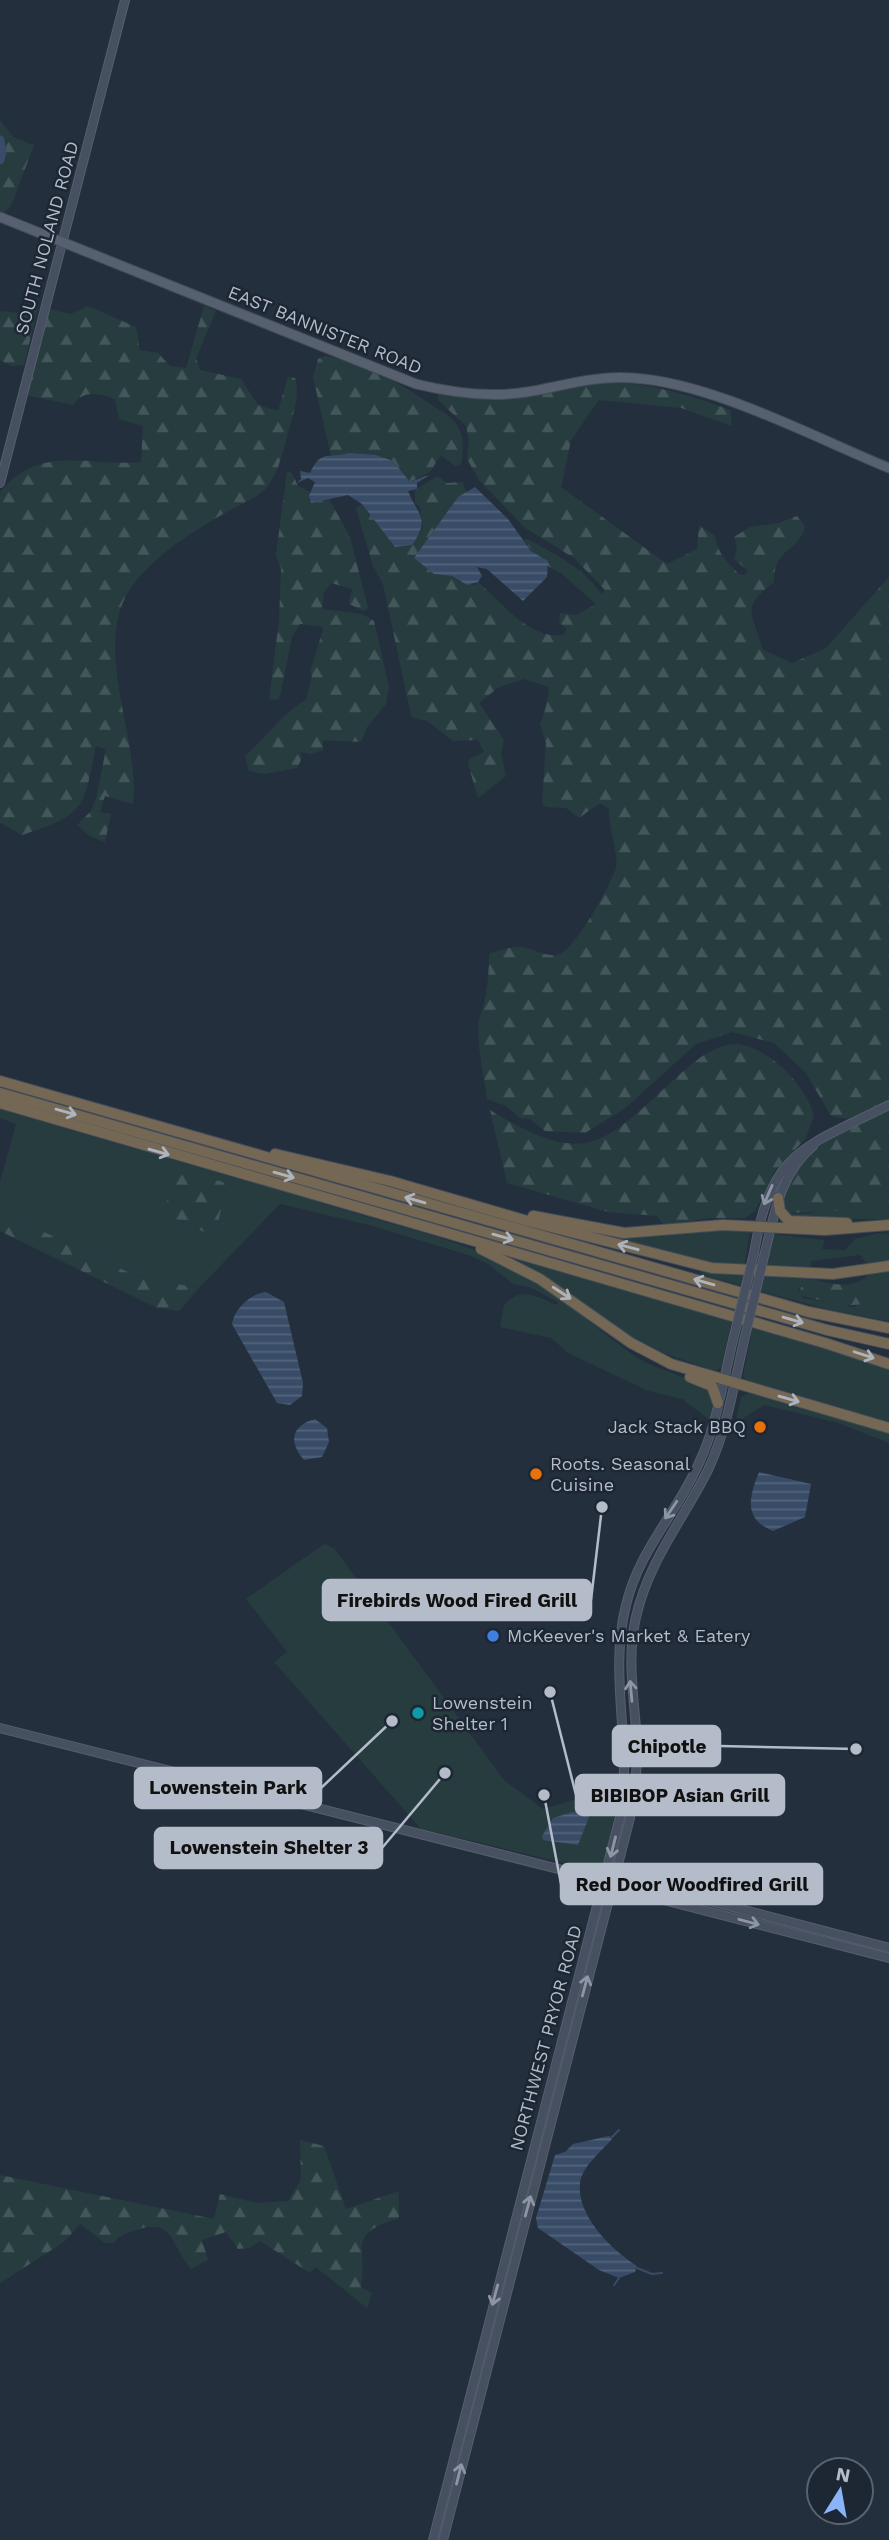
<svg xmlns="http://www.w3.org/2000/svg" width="889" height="2540" font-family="'Work Sans',sans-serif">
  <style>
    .green { fill: #263c3f; fill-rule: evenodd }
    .forest { fill: url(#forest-firs) }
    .water { fill: url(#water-rules) }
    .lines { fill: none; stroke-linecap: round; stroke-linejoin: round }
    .stream { stroke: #394c67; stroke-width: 2 }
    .river { stroke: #394c67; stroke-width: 9 }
    .secondary-casing { stroke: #565f6c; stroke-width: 10 }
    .primary-casing { stroke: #414a57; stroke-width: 11 }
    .motorway-casing { stroke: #434c59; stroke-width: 12 }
    .secondary { stroke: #465061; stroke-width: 8 }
    .primary { stroke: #56606e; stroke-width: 9 }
    .motorway { stroke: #746855; stroke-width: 10 }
    .secondary-bridge-casing { stroke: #565f6c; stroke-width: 10; stroke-linecap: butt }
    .secondary-bridge { stroke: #465061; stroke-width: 8 }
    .oneway { stroke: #aeb4bd }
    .oneway2 { stroke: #8e96a5 }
    .food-dot { fill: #e8710a; stroke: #1d2633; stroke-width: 2.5 }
    .shop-dot { fill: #3f7fe0; stroke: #1d2633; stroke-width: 2.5 }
    .culture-dot { fill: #0f9aa8; stroke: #1d2633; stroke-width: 2.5 }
    .labels { text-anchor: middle; stroke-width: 5; stroke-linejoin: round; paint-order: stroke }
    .street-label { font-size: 18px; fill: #b4bcc9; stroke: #1d2633 }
    .poi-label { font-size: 18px; fill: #b4bcc9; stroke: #1d2633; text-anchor: start }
    .leader { fill: none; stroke: #b4bcc9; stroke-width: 2.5 }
    .callout-dot { fill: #b4bcc9; stroke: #1d2633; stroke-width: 2.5 }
    .callout { fill: #b4bcc9; stroke: #b4bcc9; stroke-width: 2.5 }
    .callout-label { font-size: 19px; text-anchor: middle; font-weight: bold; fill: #111 }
  </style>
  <defs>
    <pattern id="forest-firs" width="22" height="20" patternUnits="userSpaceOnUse" patternTransform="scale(1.75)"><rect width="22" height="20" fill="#263c3f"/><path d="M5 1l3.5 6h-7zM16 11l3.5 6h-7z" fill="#435659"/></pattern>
    <pattern id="water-rules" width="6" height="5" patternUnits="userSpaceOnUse" patternTransform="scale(1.75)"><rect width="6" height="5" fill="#394c67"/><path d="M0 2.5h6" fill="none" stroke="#53647b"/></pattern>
  </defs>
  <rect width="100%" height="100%" fill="#242f3e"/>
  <g class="green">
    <path d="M0,1109C117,1144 234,1177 351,1212C406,1229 465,1241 516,1269C560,1293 594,1328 635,1356C658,1372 698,1377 714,1397L711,1421L682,1399L646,1390L568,1353L551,1338L500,1327L504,1305C521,1286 537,1296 556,1305L558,1302L529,1287L513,1284L488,1264L471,1256L369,1225L280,1204L199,1288L136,1276L34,1227L25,1229L0,1220V1182L16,1124L0,1118ZM226,1187L215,1237L163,1213Z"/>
    <polygon points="847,1208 889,1209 889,1219 794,1219 785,1213 803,1214"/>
    <polygon points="711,1228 750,1231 744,1268 714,1265 599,1234 633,1237"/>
    <polygon points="879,1233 889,1234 889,1262 869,1266 860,1255 811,1261 812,1269 766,1268 773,1234 825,1240 822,1249 845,1250 855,1239"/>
    <polygon points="503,1255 732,1320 721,1368 715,1371 649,1348"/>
    <polygon points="889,1268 889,1321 830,1310 700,1274 701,1269 805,1275 819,1281 813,1287 798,1289 803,1298 854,1307 872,1293 860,1289 877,1275 876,1273"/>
    <polygon points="753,1326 844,1351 889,1368 889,1422 746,1380 743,1376"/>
    <polygon points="751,1392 889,1431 889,1443 838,1423 764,1405 735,1424 741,1397"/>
    <polygon points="324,1544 334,1548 504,1780 543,1809 622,1786 602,1869 598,1871 421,1829 274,1662 287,1652 246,1599"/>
  </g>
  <g class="forest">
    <polygon points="0,120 13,137 34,145 11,206 3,213 0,212"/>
    <path d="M88,306L136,327L140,350L158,353L170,366L186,368L204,306L216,311L196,358L200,370L241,379L258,405L278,411L288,377L295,378C300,396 294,411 289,429C283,449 280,472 266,488C255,500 238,505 225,513C192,532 156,554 133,585C89,643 141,738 133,804L105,796L100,812L111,814L105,842L90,836L77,825L91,811L96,799L106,749L96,746C83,808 87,814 22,835L0,823V492C39,443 89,467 141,462L143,426L119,419L115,399C98,394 85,389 73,405L26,395L49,309L71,314Z"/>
    <polygon points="38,307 24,365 11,366 0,360 0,311 19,313"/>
    <path d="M325,356C372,362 412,392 450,417C464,430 465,447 461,464L455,466L441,455L430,472L410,482L393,461L376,455L331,456L313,377L318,359Z"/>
    <path d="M610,382C653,384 690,395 730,410L732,426L681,408L599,400L571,440L561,487L667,564L697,549L699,525L715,536C717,553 727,562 739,574L745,575L748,571L734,559L737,547L734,537L750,527L779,523L797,516L805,526C800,552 773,547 774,582C740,608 752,613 763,650L792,663L826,648L889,577V1100L848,1119L831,1116L806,1073L774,1043L732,1032L696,1044L624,1109L585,1133L545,1131L530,1119L520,1118L506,1106L487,1099C485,1079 474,1035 480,1017C487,997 489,975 489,954C496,951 507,948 515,947C528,945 543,957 557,955C574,953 610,885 616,868C619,857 608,824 609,809L600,803L579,818L566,808L546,807L542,804L546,743L540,724C545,713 548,699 549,687L524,679L499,687L479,703L504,740L501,753L506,776L478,798L468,764L469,759L484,752L478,740L453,741L427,721L413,718L411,715L383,584L373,566L356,508L362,504L395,547L412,545L423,528L420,507L415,504V490L437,476L447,483L462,482L467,493L458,497L414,558L434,574L452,576L460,582L475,585L478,582C501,602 532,643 565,634L566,628L559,623L560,613L576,615L596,604L562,574L548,566L543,557L536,555L523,540L527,539C554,554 584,567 601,594L605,590L574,558L525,528L479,480L467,459L469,440L466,426L438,400L439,393L473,398Z"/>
    <path d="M287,471L292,473L298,486L310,492L309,496L316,502L328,497L350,537L368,608L364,611L349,604L352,589L331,583L324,592L322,609L362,614L374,621L389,687L386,704L367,727L361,742L323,740V750L311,754L300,752L302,758L297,768L265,774L249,771L245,756C266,738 282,713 306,700L312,675L310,671L323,630L322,627L300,624L292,637L280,696L278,700L269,699L279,621L281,568L276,555Z"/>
    <path d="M735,1044C768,1046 805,1084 814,1115L806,1138L774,1172L755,1211L745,1218H710L664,1225L657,1216L608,1212L507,1183L490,1110C588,1170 602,1145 679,1075C696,1060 712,1046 735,1044Z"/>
    <path d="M889,1109V1209L785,1213C771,1158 851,1128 889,1109Z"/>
    <polygon points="182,1169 223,1182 226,1187 215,1237 163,1213 177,1173"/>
    <polygon points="0,1220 25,1229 34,1227 136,1276 199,1288 179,1311 157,1308 0,1231"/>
    <path d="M870,1273H876V1279L861,1289L877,1294L879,1302L876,1303L842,1306L799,1295L801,1287H813L819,1281C836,1285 858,1289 870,1273Z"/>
    <path d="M300,2140L324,2146L346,2209L399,2191V2218C345,2235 368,2246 361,2287L372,2293L367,2308L316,2267L310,2273L260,2241L250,2248L238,2249L226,2232L202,2240L208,2260L191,2269C171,2246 174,2217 137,2230C127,2233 120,2234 114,2243H105L80,2224L64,2242L0,2283V2175L214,2219L220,2194L257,2203L288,2201L301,2179Z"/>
  </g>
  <g class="water">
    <path d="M349,453L376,455L393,461L410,482L429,475L417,483V489L408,491C418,516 431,518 412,545L395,547L362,504L348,495L311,503L309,496L315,482L308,478L297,483L301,479L300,471L310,473C321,449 328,459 349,453Z"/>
    <polygon points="475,487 508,519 531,551 548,561 547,577 523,601 487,569 477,567 482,576 478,582 467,585 452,576 434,574 414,558 458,497"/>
    <path d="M266,1292L284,1302L303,1383L302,1396L290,1405L277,1403L232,1324C234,1309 251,1293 266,1292Z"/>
    <path d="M315,1419L327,1428L329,1442L322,1457L304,1460C289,1443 290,1426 315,1419Z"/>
    <path d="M759,1472L811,1484L805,1517L773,1531C743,1519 749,1497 759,1472Z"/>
    <polygon points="586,1808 591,1812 578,1845 543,1840 542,1836 553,1818"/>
    <path d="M609,2136L612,2139C602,2151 582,2166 580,2183C576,2216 613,2251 637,2266L635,2272L619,2278L599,2270L538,2228L536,2218L555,2155L565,2152L573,2144Z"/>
  </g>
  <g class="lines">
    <g class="stream">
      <polyline points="611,2138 619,2130"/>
      <polyline points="637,2268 652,2274 662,2273"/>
      <polyline points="614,2285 619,2278"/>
    </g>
    <polyline class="river" points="0,140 2,152 0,160"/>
    <defs>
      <g id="secondary">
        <polyline points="0,483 125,0"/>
        <path d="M765,1252C775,1212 780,1174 813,1146"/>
        <path d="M754,1253C771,1149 804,1148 889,1105"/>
        <polyline points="0,1728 614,1883 621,1889 889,1958"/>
        <polyline points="614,1883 622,1879 660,1888 889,1948"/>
        <path d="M433,2540L620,1817C633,1746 608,1676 626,1605C639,1550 677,1513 699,1463C717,1425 723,1381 733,1340"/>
        <path d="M443,2540L630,1818C634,1794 638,1769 637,1744C635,1701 626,1660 636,1617C649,1560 683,1520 708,1470C727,1430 734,1384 744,1341"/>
      </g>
      <path id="primary" d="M0,217L416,384C453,393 490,398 527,392C563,386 596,375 633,378C713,383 813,437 889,468"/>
      <g id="motorway">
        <polyline points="0,1081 809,1312 889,1328"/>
        <polyline points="0,1093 827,1330 889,1344"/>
        <polyline points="0,1103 825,1343 889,1364"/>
        <polyline points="275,1154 390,1181 524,1220 712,1268 833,1274 889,1266"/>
        <polyline points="778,1198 780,1211 789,1221 847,1223"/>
        <polyline points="533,1216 624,1233 723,1225 825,1230 889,1225"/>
        <polyline points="481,1249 540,1279 631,1343 671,1364 889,1428"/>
        <polyline points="690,1377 712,1386 718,1403"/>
      </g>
    </defs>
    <use href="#secondary" class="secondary-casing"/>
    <use href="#primary" class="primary-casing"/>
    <use href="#motorway" class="motorway-casing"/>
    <use href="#secondary" class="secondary"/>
    <use href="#primary" class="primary"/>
    <use href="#motorway" class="motorway"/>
    <defs>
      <g id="secondary-bridge">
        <polyline points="733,1340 754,1253"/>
        <polyline points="744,1341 765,1252"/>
      </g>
    </defs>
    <use href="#secondary-bridge" class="secondary-bridge-casing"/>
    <use href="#secondary-bridge" class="secondary-bridge"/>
  </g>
  <defs><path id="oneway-shaft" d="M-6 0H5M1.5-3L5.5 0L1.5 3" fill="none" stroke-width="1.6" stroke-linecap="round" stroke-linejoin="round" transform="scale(1.75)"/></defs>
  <g class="oneway">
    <use href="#oneway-shaft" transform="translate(66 1112) rotate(16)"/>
    <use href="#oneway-shaft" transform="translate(159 1152) rotate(16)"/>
    <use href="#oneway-shaft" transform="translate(284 1175) rotate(16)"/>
    <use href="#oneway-shaft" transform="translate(415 1200) rotate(-164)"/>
    <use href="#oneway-shaft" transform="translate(503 1237) rotate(16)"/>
    <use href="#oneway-shaft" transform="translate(628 1247) rotate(-165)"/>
    <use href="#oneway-shaft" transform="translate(704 1282) rotate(-164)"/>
    <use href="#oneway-shaft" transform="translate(562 1293) rotate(33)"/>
    <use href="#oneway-shaft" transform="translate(793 1320) rotate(16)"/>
    <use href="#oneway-shaft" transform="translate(864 1355) rotate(18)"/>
    <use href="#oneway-shaft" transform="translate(789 1399) rotate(16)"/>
  </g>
  <g class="oneway2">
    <use href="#oneway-shaft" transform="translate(768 1195) rotate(113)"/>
    <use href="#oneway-shaft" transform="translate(671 1510) rotate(124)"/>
    <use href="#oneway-shaft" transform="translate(631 1691) rotate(-95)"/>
    <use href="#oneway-shaft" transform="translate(613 1847) rotate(104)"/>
    <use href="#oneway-shaft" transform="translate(749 1922) rotate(15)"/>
    <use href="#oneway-shaft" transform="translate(585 1986) rotate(-75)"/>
    <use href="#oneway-shaft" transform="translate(528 2206) rotate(-75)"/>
    <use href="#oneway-shaft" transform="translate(495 2295) rotate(105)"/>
    <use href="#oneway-shaft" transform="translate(459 2474) rotate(-76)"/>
  </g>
  <g class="food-dot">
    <circle cx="760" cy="1427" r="7"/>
    <circle cx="536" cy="1474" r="7"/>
  </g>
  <circle class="shop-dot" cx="493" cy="1636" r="7"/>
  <circle class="culture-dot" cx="418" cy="1713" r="7"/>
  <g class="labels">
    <g class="street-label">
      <text transform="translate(47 238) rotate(-75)" y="6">SOUTH NOLAND ROAD</text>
      <text transform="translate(325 330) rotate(22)" y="6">EAST BANNISTER ROAD</text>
      <text transform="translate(546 2038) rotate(-75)" y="6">NORTHWEST PRYOR ROAD</text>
    </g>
    <g class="poi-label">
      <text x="746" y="1433" text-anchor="end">Jack Stack BBQ</text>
      <text x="550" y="1470">Roots. Seasonal<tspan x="550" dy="21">Cuisine</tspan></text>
      <text x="507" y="1642">McKeever's Market &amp; Eatery</text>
      <text x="432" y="1709">Lowenstein<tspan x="432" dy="21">Shelter 1</tspan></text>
    </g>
  </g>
  <path class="leader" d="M602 1507L591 1600M856 1749L720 1746M392 1721L321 1788M550 1692L576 1795M445 1773L382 1848M544 1795L561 1884"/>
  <g class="callout-dot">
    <circle cx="602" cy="1507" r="7"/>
    <circle cx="856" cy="1749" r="7"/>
    <circle cx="392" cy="1721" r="7"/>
    <circle cx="550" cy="1692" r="7"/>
    <circle cx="445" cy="1773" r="7"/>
    <circle cx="544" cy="1795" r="7"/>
  </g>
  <g class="callout">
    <rect x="323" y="1580" width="268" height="40" rx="7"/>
    <rect x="613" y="1726" width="107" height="40" rx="7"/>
    <rect x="135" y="1768" width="186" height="40" rx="7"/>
    <rect x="576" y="1775" width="208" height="40" rx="7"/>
    <rect x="155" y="1828" width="227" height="40" rx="7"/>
    <rect x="561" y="1864" width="261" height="40" rx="7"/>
  </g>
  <g class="callout-label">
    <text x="457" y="1607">Firebirds Wood Fired Grill</text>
    <text x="667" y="1753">Chipotle</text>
    <text x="228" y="1794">Lowenstein Park</text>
    <text x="680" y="1802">BIBIBOP Asian Grill</text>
    <text x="269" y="1854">Lowenstein Shelter 3</text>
    <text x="692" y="1891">Red Door Woodfired Grill</text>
  </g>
  <g transform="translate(840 2491) rotate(11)"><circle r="33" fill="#1d2633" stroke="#59626f" stroke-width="2"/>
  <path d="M0-5L12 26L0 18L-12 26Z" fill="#8ab4f8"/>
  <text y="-10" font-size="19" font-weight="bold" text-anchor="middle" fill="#b4bcc9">N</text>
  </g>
</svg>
